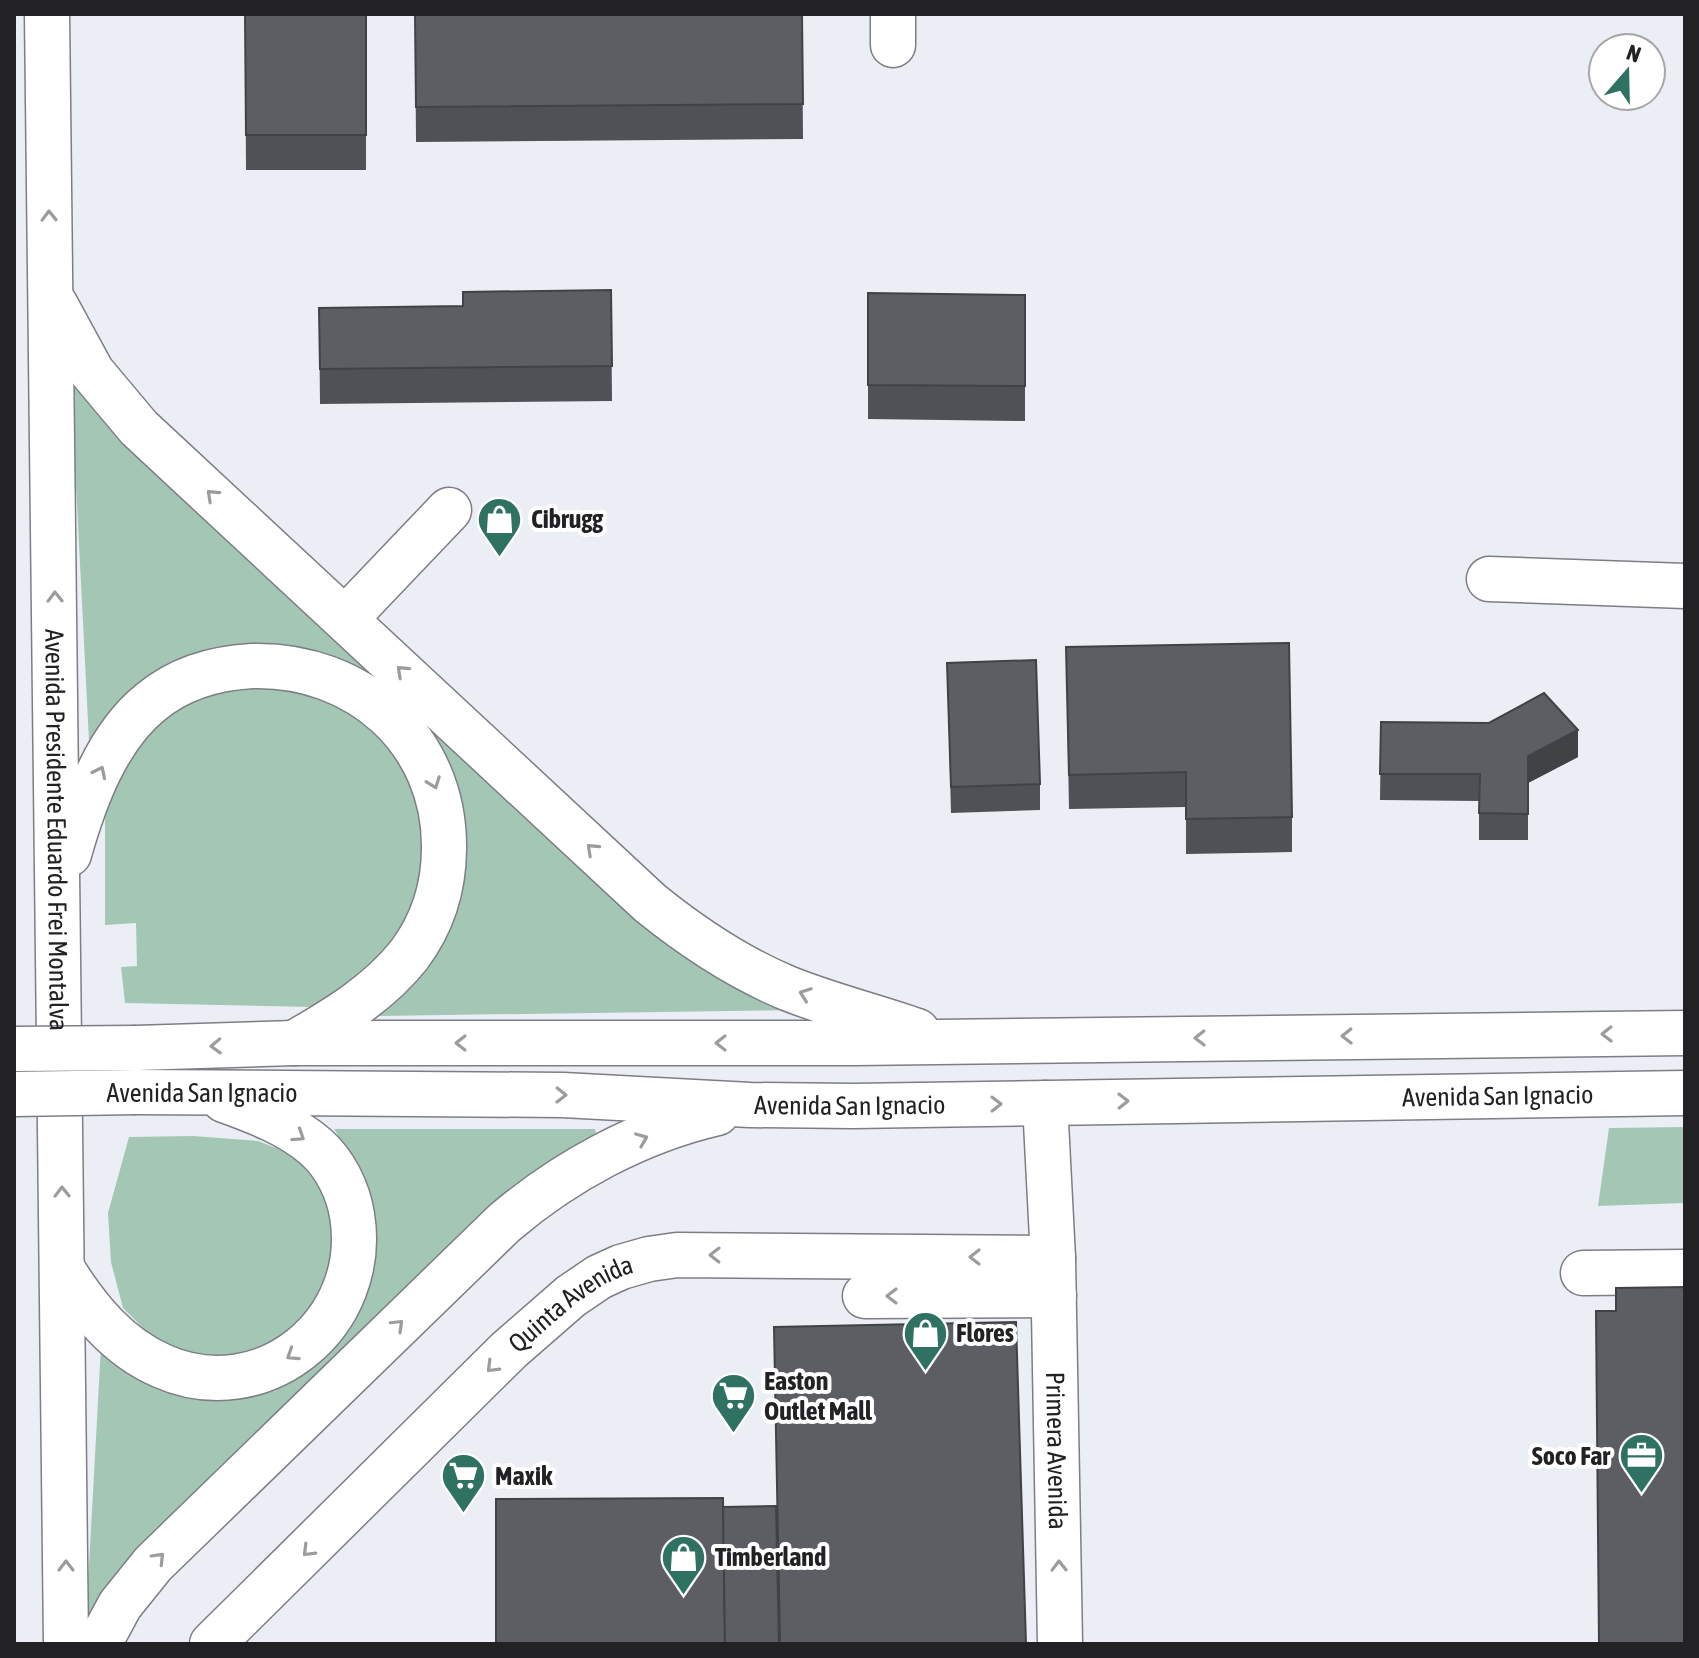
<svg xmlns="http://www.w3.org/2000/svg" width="1699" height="1658" font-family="'Asap Condensed',sans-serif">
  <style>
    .green { fill: #a4c7b5 }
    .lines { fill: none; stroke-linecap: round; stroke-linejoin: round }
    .minor-casing { stroke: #7d7e85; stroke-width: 47 }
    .major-casing { stroke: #7d7e85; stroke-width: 47 }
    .minor { stroke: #fff; stroke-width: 44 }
    .major { stroke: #fff; stroke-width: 44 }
    .major-bridge-casing { stroke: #7d7e85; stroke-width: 47; stroke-linecap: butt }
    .major-bridge { stroke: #fff; stroke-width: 44 }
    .wall { fill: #505156 }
    .shaded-wall { fill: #414246 }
    .building { fill: #5d5e64; stroke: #414246; stroke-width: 2 }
    .oneway { stroke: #9c9c9d }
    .labels { text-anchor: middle; stroke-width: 8; stroke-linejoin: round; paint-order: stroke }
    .poi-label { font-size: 26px; font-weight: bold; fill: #222225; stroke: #fff; text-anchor: start }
    .street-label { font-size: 26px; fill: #222225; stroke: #fff }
  </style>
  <rect width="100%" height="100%" fill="#eceef5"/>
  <g class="green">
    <polygon points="70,366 795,1010 379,1016 415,983 455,915 467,857 457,796 400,700 345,660 269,643 207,651 140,686 89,741"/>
    <polygon points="218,680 303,683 394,743 422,797 431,859 421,905 364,983 312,1007 125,1003 121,967 137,966 136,923 105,925 105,811 124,751 167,703"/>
    <polygon points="1685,1127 1685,1203 1598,1206 1609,1128"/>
    <polygon points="334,1129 595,1129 597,1137 142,1550 86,1620 101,1346 120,1366 167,1391 228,1399 275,1391 313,1364 360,1181 344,1145"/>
    <polygon points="193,1136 258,1141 294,1155 328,1198 338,1239 328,1281 308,1315 257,1355 217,1359 175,1348 149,1334 123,1308 111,1262 108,1213 129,1137"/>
  </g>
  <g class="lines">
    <defs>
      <g id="minor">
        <polyline points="893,45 893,14"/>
        <polyline points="1489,579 1685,586"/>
        <polyline points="346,618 449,510"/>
        <path id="s1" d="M1045,1103L1053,1258L1060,1644"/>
        <polyline points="1583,1273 1685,1272"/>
        <polyline points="865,1296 1054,1295"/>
        <path id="s2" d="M212,1644L509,1350L571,1296L599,1277L621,1267L649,1259L677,1255L1053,1258"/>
      </g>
      <g id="major">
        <path id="s3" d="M47,14L66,1644"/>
        <path d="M55,304L92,372L139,428L650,903C692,937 737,967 787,988C829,1005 874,1016 917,1031"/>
        <path d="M69,854C84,801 107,737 151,702C180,678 215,668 252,666C358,663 445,740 444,848C444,887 433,923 409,955C379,993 336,1019 294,1043"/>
        <polyline points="136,1048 294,1043 855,1043 1685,1033"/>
        <path id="s4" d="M136,1092L563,1095L750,1105L853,1106L1685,1093"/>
        <path d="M63,1270C88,1310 118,1347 162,1366C263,1411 370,1323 352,1215C348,1190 335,1164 316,1147C291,1125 255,1111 224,1100"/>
        <path d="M99,1644L120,1605L153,1564L504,1223C565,1171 639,1131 717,1113"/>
      </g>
    </defs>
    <use href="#minor" class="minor-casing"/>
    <use href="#major" class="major-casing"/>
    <use href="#minor" class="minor"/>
    <use href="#major" class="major"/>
    <defs>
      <g id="major-bridge">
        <polyline points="14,1049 136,1048"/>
        <polyline points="14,1094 136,1092"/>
      </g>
    </defs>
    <use href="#major-bridge" class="major-bridge-casing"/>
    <use href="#major-bridge" class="major-bridge"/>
  </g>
  <g class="wall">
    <polygon points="245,14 366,14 366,170 246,170"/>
    <polygon points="415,14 802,14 803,139 416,142"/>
    <polygon points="611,290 612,401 320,404 319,308 463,306"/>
    <polygon points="868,293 1025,295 1025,421 868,419"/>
    <polygon points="1066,647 1292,817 1292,852 1186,854 1186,807 1069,809"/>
    <polygon points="947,663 1040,784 1040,810 951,813"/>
    <polygon points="1381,722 1578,757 1528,783 1528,840 1479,840 1479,801 1380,800"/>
  </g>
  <polygon class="shaded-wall" points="1578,730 1578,757 1528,783 1528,756"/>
  <g class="building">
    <polygon points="245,14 366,14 366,135 246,135"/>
    <polygon points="415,14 802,14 803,104 416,107"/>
    <polygon points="611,290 612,366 320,369 319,308 463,306 463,292"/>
    <polygon points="868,293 1025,295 1025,386 868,385"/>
    <polygon points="1289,643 1292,817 1186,819 1186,772 1069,775 1066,647"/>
    <polygon points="1036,660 1040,784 951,787 947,663"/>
    <polygon points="1544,693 1578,730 1528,756 1528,814 1479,813 1480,774 1380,774 1381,722 1489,723"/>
    <polygon points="1685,1287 1685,1644 1599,1644 1596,1311 1616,1311 1616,1288"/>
    <polygon points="1016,1322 1026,1644 780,1644 774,1327"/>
    <polygon points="723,1498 725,1644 496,1644 496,1499"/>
    <polygon points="776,1506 779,1644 725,1644 723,1507"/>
  </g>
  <defs><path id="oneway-chevron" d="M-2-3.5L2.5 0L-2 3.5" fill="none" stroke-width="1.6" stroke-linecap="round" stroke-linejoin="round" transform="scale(2)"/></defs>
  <g class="oneway">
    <use href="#oneway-chevron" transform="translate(49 216) rotate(-91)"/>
    <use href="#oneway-chevron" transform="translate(212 495) rotate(-137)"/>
    <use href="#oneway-chevron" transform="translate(55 597) rotate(-91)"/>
    <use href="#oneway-chevron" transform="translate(402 671) rotate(-137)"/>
    <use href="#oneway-chevron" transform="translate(100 772) rotate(-64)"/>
    <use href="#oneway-chevron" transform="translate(434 783) rotate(70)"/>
    <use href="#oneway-chevron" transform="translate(592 849) rotate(-137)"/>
    <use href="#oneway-chevron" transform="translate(805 994) rotate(-160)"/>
    <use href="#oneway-chevron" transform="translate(1607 1034) rotate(179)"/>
    <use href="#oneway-chevron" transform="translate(1347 1036) rotate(179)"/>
    <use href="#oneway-chevron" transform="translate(1200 1038) rotate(179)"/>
    <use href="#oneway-chevron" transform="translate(461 1043) rotate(-180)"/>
    <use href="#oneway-chevron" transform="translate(721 1043) rotate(-180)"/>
    <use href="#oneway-chevron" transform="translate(216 1046) rotate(178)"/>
    <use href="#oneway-chevron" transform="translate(561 1095) rotate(1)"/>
    <use href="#oneway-chevron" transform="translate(1123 1101) rotate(-1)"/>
    <use href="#oneway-chevron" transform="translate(996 1104) rotate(-1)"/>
    <use href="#oneway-chevron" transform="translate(299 1136) rotate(33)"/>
    <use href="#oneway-chevron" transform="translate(642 1139) rotate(-22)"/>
    <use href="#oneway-chevron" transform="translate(62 1192) rotate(-91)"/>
    <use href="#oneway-chevron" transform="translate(715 1255) rotate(-179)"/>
    <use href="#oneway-chevron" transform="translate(975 1257) rotate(-180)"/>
    <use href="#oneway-chevron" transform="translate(892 1296) rotate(180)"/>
    <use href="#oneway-chevron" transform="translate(398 1325) rotate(-44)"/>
    <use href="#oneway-chevron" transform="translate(292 1355) rotate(147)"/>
    <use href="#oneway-chevron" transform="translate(492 1367) rotate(135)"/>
    <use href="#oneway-chevron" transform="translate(308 1551) rotate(135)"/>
    <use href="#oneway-chevron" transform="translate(159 1558) rotate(-46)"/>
    <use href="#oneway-chevron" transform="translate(66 1566) rotate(-90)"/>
    <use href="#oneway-chevron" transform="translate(1059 1566) rotate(-91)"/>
  </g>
  <defs>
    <symbol id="shop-pin" viewBox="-11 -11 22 30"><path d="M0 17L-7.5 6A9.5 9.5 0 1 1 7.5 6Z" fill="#2f7162" stroke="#fff"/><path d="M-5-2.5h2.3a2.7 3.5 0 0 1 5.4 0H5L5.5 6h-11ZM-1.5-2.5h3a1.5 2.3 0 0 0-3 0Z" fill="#fff"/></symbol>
    <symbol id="supermarket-pin" viewBox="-11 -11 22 30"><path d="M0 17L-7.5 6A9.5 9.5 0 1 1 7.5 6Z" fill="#2f7162" stroke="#fff"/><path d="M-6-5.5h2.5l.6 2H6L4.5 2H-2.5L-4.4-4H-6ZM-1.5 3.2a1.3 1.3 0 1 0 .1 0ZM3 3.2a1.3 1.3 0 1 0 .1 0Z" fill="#fff"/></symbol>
    <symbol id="office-pin" viewBox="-11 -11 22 30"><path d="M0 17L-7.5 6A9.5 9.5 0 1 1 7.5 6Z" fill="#2f7162" stroke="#fff"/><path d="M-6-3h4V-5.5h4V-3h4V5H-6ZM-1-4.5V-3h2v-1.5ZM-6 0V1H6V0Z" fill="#fff"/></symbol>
  </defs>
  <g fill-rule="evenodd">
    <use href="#shop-pin" x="474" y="494" width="51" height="69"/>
    <use href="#shop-pin" x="900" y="1308" width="51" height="69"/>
    <use href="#supermarket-pin" x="708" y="1370" width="51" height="69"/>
    <use href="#office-pin" x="1616" y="1430" width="51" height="69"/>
    <use href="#supermarket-pin" x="438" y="1450" width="51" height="69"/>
    <use href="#shop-pin" x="658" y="1532" width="51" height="69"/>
  </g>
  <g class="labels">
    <g class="poi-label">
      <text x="531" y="528">Cibrugg</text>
      <text x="956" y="1342">Flores</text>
      <text x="764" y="1390">Easton<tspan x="764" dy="30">Outlet Mall</tspan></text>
      <text x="1610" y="1465" text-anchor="end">Soco Far</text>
      <text x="495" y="1485">Maxik</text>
      <text x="715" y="1566">Timberland</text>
    </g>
    <g class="street-label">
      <text dy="9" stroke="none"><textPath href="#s3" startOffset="816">Avenida Presidente Eduardo Frei Montalva</textPath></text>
      <text x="202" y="1102">Avenida San Ignacio</text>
      <text dy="9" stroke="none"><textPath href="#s4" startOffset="1362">Avenida San Ignacio</textPath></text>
      <text dy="9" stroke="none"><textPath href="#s4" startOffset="714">Avenida San Ignacio</textPath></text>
      <text dy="9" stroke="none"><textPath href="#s2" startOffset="496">Quinta Avenida</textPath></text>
      <text dy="9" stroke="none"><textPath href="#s1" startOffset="348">Primera Avenida</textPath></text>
    </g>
  </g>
  <rect width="1699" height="1658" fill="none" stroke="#222225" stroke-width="32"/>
  <g transform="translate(1627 72) rotate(20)"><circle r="38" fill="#ffffff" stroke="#a7a7a8" stroke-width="2"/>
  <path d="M0-6L14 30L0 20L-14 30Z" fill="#2f7162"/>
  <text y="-12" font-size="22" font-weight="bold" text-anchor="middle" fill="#222225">N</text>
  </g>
</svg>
